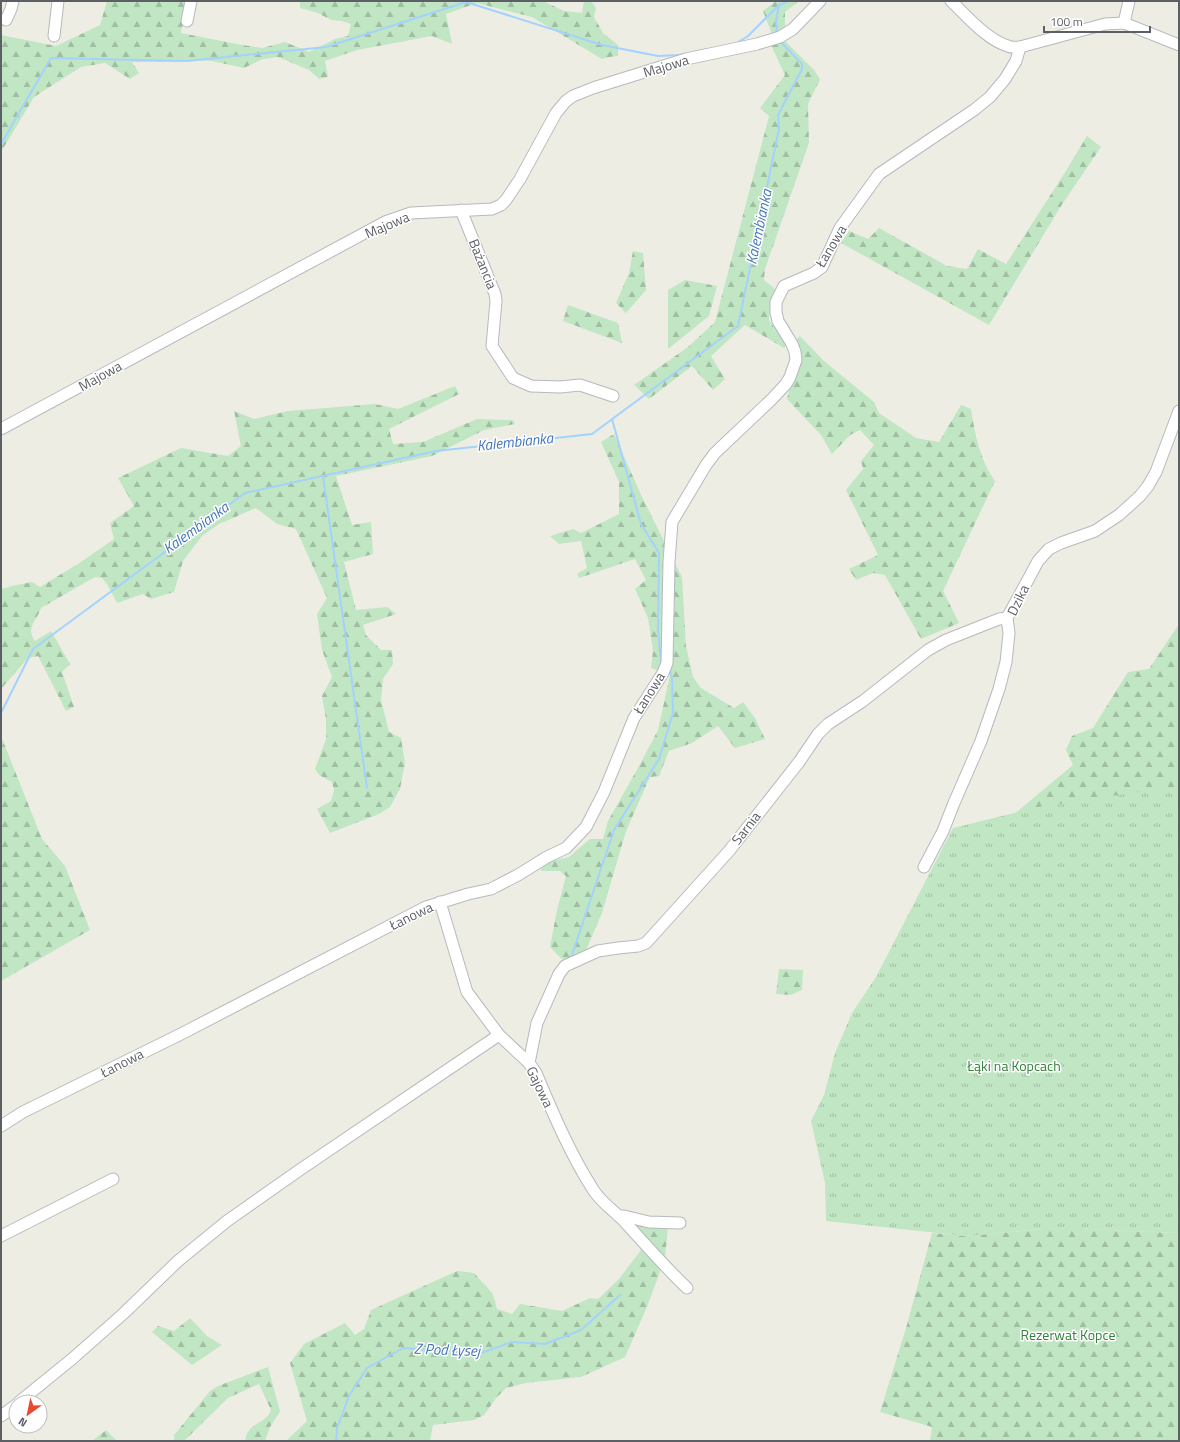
<svg xmlns="http://www.w3.org/2000/svg" width="1180" height="1442" font-family="'Titillium Web',sans-serif">
  <style>
    .forest { fill: url(#forest-firs) }
    .park { fill: url(#park-tufts) }
    .lines { fill: none; stroke-linecap: round; stroke-linejoin: round }
    .stream { stroke: #a4d2fe; stroke-width: 2 }
    .minor-casing { stroke: #b6b9be; stroke-width: 13 }
    .minor { stroke: #fff; stroke-width: 11 }
    .labels { text-anchor: middle; stroke-width: 3; stroke-linejoin: round; paint-order: stroke }
    .street-label { font-size: 14px; fill: #5c5f64; stroke: #fff }
    .park-label { font-size: 14px; fill: #35823d; stroke: #fff }
    .water-label { font-size: 15px; font-style: italic; fill: #4477b9; stroke: #fff }
  </style>
  <defs>
    <pattern id="forest-firs" width="22" height="20" patternUnits="userSpaceOnUse"><rect width="22" height="20" fill="#c1e6c3"/><path d="M5 1l3.5 6h-7zM16 11l3.5 6h-7z" fill="#a0bea2"/></pattern>
    <pattern id="park-tufts" width="24" height="20" patternUnits="userSpaceOnUse"><rect width="24" height="20" fill="#c1e6c3"/><path d="M3 7l-1-3M5 7V3M7 7l1-3M15 17l-1-3M17 17v-4M19 17l1-3" fill="none" stroke="#a0bea2"/></pattern>
  </defs>
  <rect width="100%" height="100%" fill="#eeede4"/>
  <g class="forest">
    <polygon points="107,1 187,1 181,33 242,45 262,48 285,42 309,52 335,39 348,36 351,24 342,21 331,20 318,13 300,8 300,1 543,1 564,11 582,13 584,1 591,1 596,8 594,17 603,33 618,45 618,56 609,57 602,59 532,17 477,3 446,14 452,44 432,36 357,50 325,61 328,77 319,79 309,70 278,57 263,59 244,68 212,61 193,60 181,62 132,62 139,73 130,79 105,63 81,67 34,97 1,152 1,35 56,46 100,25"/>
    <polygon points="776,1 799,1 785,12 785,27 772,34 763,11"/>
    <polygon points="784,40 814,70 820,79 808,104 809,143 765,269 764,280 775,289 771,299 769,320 786,345 784,348 745,325 711,356 725,379 713,390 692,366 649,399 634,385 688,347 715,322 769,116 760,108 785,75 771,45"/>
    <polygon points="1087,136 1101,147 1061,206 989,325 841,243 849,231 868,239 879,228 947,266 967,269 978,249 1006,264 1064,174"/>
    <polygon points="633,251 643,253 646,290 626,313 616,303 629,273"/>
    <polygon points="685,280 717,286 709,316 668,349 668,290"/>
    <polygon points="568,305 618,323 622,343 563,321"/>
    <path d="M800,336L824,361L874,402L879,413L916,438L939,442L961,405L971,409C975,435 980,460 995,481L943,591L959,623L921,639L885,575L873,573L856,580L849,569L878,555L846,490L863,469L861,461L874,445L860,430L850,435L832,454L821,435L787,399L792,378L802,359L795,341Z"/>
    <path d="M455,386L459,394L389,429L393,444L423,442L477,419L513,420L515,424L484,430L432,456L336,476L352,525L371,522L373,554L344,562L356,610L387,607L396,614L363,625L366,635L381,650H392L393,664L383,679L381,700L389,732L401,738L405,763L400,789L390,807L379,814L330,833L317,809L331,801L334,790L332,782L319,775L315,769L326,739V719L322,696L332,677L322,650L317,614L327,598L296,529L277,524L256,508L219,524L202,536L183,561L174,592L151,599L143,594L117,603L107,584L102,578L95,577L41,608C37,621 25,627 35,641L51,631L70,664L62,672L74,707L66,711L38,656L28,658L1,689V589L12,586L32,582L40,587L81,562L114,539L110,523L134,506L118,478L181,448L228,456L241,446L234,411L254,419L288,411L375,404L398,409Z"/>
    <polygon points="614,434 642,497 682,577 686,646 693,677 701,688 734,708 743,702 755,718 765,739 735,748 718,726 692,743 669,751 659,776 650,777 626,831 602,913 586,950 563,960 550,947 557,910 566,876 560,871 541,871 543,863 569,857 590,839 603,839 608,821 639,766 658,730 670,675 651,668 653,650 648,618 635,589 646,580 635,559 579,578 577,574 587,568 581,541 559,544 550,536 573,529 581,533 619,514 619,482 601,442"/>
    <polygon points="1179,624 1179,950 996,829 1073,765 1066,750 1072,736 1093,728 1128,672 1149,669"/>
    <polygon points="1,736 42,839 65,866 90,930 1,981"/>
    <polygon points="779,969 803,970 802,990 791,995 776,994"/>
    <polygon points="635,1221 668,1227 665,1258 647,1307 625,1357 581,1377 526,1383 506,1388 497,1397 484,1415 474,1420 433,1425 430,1441 286,1441 307,1421 290,1363 304,1344 345,1323 355,1335 364,1329 371,1310 457,1271 474,1273 493,1294 497,1309 512,1314 520,1304 562,1311 590,1298 598,1299 619,1279 641,1250 644,1235 633,1225"/>
    <polygon points="1042,1229 1081,1229 1179,1233 1179,1441 930,1441 932,1427 880,1412 906,1328 932,1233 966,1236"/>
    <polygon points="190,1318 207,1336 222,1345 192,1365 152,1332 158,1326 174,1331"/>
    <path d="M268,1367L280,1411L270,1427L265,1441H245C246,1438 246,1434 248,1432C254,1422 268,1421 271,1410L259,1384L228,1398L184,1441H174V1435L210,1391L218,1386Z"/>
    <polygon points="106,1430 117,1441 92,1441"/>
  </g>
  <polygon class="park" points="1179,786 1179,1233 1081,1229 1041,1229 966,1236 826,1221 825,1183 811,1121 824,1095 835,1053 852,1013 876,977 953,828 1038,807"/>
  <g class="lines">
    <g class="stream">
      <polyline points="777,34 776,21 779,5 789,1"/>
      <polyline points="737,43 748,36 779,5"/>
      <polyline points="694,52 707,49"/>
      <polyline points="1,144 51,58 187,61 326,47 466,2 602,45 658,56 679,55 690,53"/>
      <polyline points="612,419 641,524 659,553 658,631 661,661 662,663"/>
      <polyline points="323,476 367,788"/>
      <polyline points="1,713 33,649 245,493 436,451 592,434 738,326 779,129 778,115 802,69 802,64 780,41"/>
      <polyline points="571,958 614,830 659,759 673,713 672,678 669,667"/>
      <polyline points="336,1441 337,1428 349,1396 367,1368 403,1348 481,1353 512,1342 545,1344 581,1330 620,1295"/>
    </g>
    <defs>
      <g id="minor">
        <path d="M951,1C967,16 987,40 1008,46C1011,48 1016,47 1020,47L1105,24L1124,23L1179,45"/>
        <polyline points="6,20 11,9 13,1"/>
        <polyline points="187,21 191,1"/>
        <polyline points="1124,23 1129,1"/>
        <polyline points="54,36 58,1"/>
        <polyline points="461,210 495,294 496,301 492,346 513,378 531,386 560,387 580,385 613,396"/>
        <polyline points="1,429 385,222 411,213 492,209 501,205 506,200 520,179 556,113 566,101 573,96 593,88 686,59 757,44 780,37 793,29 820,1"/>
        <polyline points="924,867 943,831 954,803 981,741 999,689 1006,662 1009,633 1007,618 1029,578 1038,561 1049,549 1061,543 1095,531 1119,515 1140,496 1148,486 1156,472 1179,411"/>
        <path d="M440,902L467,992L499,1035L529,1063L536,1073C553,1113 570,1154 594,1191C602,1203 614,1211 624,1221C645,1244 665,1267 687,1288"/>
        <polyline points="529,1063 537,1023 559,974 565,966 598,951 618,948 638,946 646,943 729,851 799,762 818,734 828,724 863,701 928,650 946,640 999,619 1007,618"/>
        <polyline points="1,1126 23,1112 181,1034 426,907 468,894 491,889 518,875 547,857 566,848 586,827 604,792 634,718 663,673 667,663 669,562 672,522 706,465 715,453 772,399 786,384 790,377 796,360 795,352 792,344 778,321 776,312 776,302 784,286 814,273 822,267 840,228 879,174 974,110 990,97 1005,79 1016,61 1020,47"/>
        <polyline points="619,1216 624,1216 649,1222 680,1223"/>
        <polyline points="1,1236 113,1179"/>
        <polyline points="19,1402 72,1359 123,1314 178,1261 227,1221 301,1169 499,1035"/>
        <polyline points="1,1416 16,1405"/>
      </g>
    </defs>
    <use href="#minor" class="minor-casing"/>
    <use href="#minor" class="minor"/>
  </g>
  <g class="labels">
    <g class="street-label">
      <text transform="translate(666 66) rotate(-17)" y="5">Majowa</text>
      <text transform="translate(387 225) rotate(-23)" y="5">Majowa</text>
      <text transform="translate(831 246) rotate(-59)" y="5">Łanowa</text>
      <text transform="translate(483 264) rotate(68)" y="5">Bażancia</text>
      <text transform="translate(100 376) rotate(-29)" y="5">Majowa</text>
      <text transform="translate(1018 600) rotate(-64)" y="5">Dzika</text>
      <text transform="translate(649 693) rotate(-58)" y="5">Łanowa</text>
      <text transform="translate(746 828) rotate(-52)" y="5">Sarnia</text>
      <text transform="translate(411 916) rotate(-26)" y="5">Łanowa</text>
      <text transform="translate(122 1063) rotate(-27)" y="5">Łanowa</text>
      <text transform="translate(540 1087) rotate(64)" y="5">Gajowa</text>
    </g>
    <g class="park-label">
      <text x="1014" y="1071">Łąki na Kopcach</text>
      <text x="1068" y="1340">Rezerwat Kopce</text>
    </g>
    <g class="water-label">
      <text transform="translate(759 227) rotate(-78)" y="5">Kalembianka</text>
      <text transform="translate(515 442) rotate(-6)" y="5">Kalembianka</text>
      <text transform="translate(196 528) rotate(-36)" y="5">Kalembianka</text>
      <text transform="translate(447 1350) rotate(2)" y="5">Z Pod Łysej</text>
    </g>
  </g>
  <rect width="1180" height="1442" fill="none" stroke="#5c5f64" stroke-width="4"/>
  <g transform="translate(28 1414) rotate(213)"><circle r="19" fill="#ffffff" stroke="#bebfc1"/>
  <path d="M0-3L7 15L0 10L-7 15Z" fill="#e74931"/>
  <text y="-6" font-size="11" font-weight="bold" text-anchor="middle" fill="#5c5f64">N</text>
  </g>
  <path d="M1044 26v6h106v-6" fill="none" stroke="#5c5f64" stroke-width="2"/>
  <text x="1050" y="26" font-size="12" fill="#5c5f64" stroke="#ffffff" stroke-width="3" paint-order="stroke">100 m</text>
</svg>
